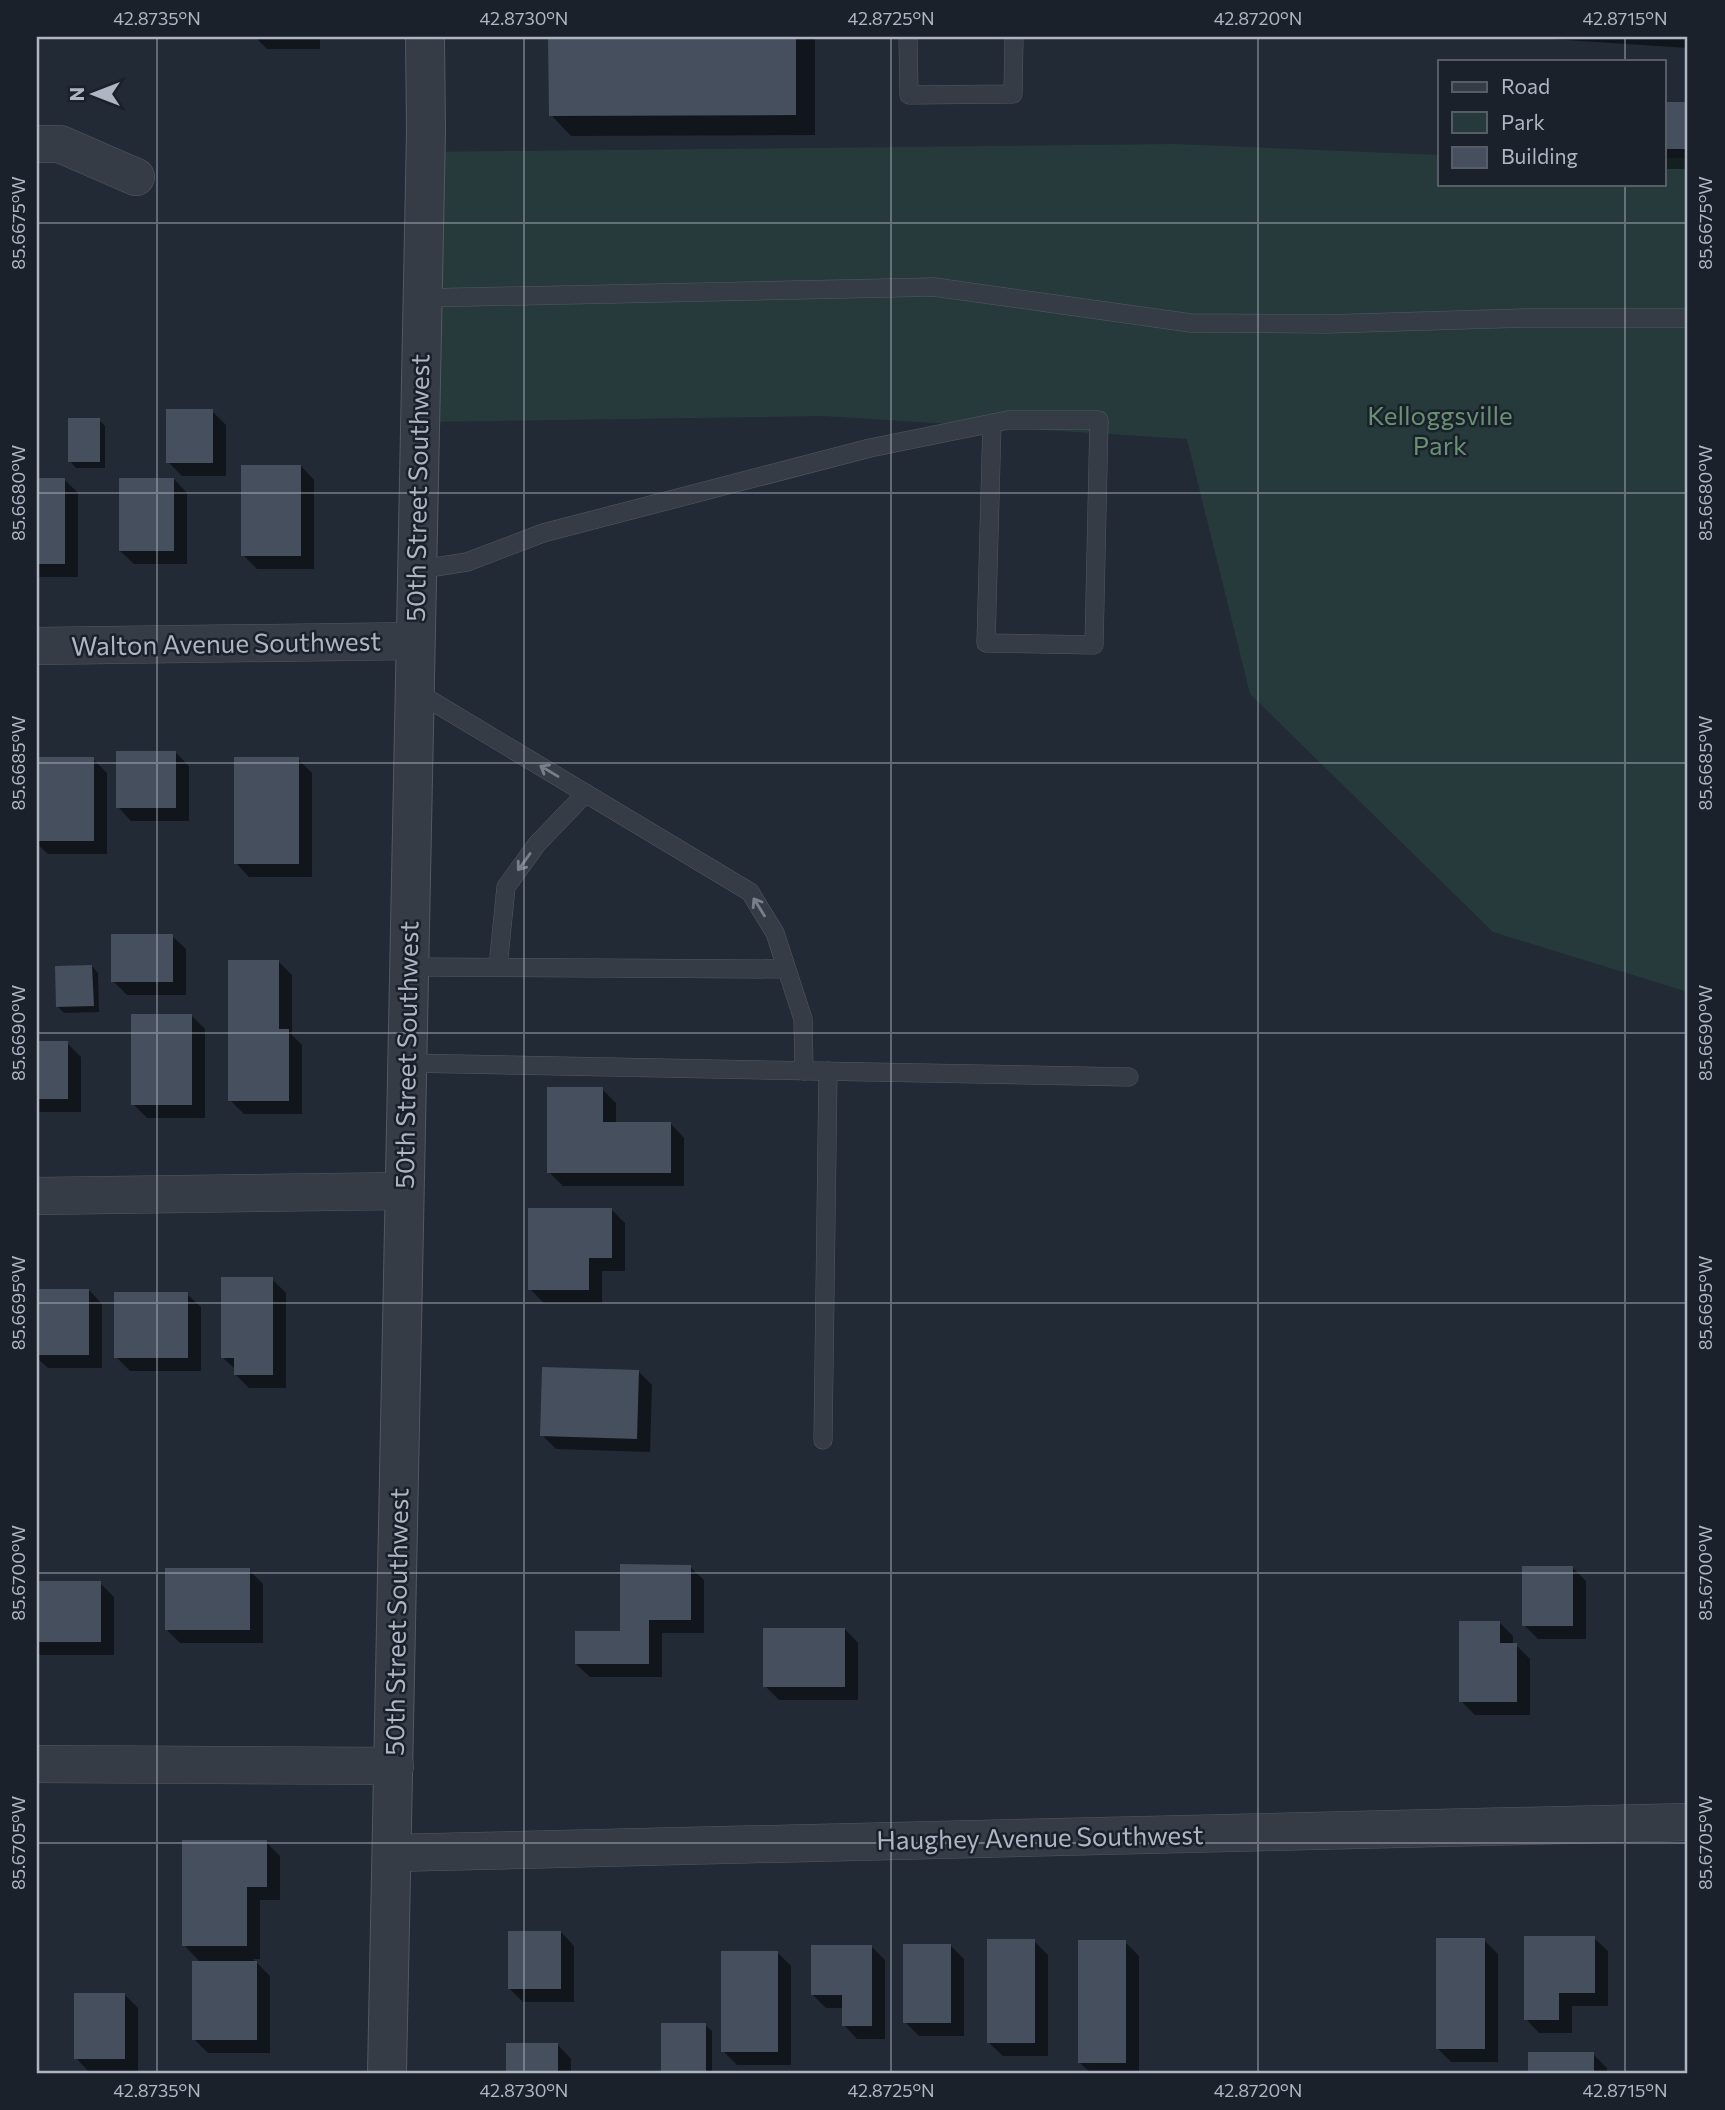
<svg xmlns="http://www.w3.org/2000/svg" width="1725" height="2110" font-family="Commissioner,sans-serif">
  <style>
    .green { fill: #273a3b }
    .shadow { fill: #0007 }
    .building { fill: #454f5d }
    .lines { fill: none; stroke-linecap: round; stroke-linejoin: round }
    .service-casing { stroke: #525964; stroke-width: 19 }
    .minor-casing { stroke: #525964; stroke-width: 38 }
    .tertiary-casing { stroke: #525964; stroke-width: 40 }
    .service { stroke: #353c46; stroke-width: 18 }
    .minor { stroke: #353c46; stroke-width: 37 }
    .tertiary { stroke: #353c46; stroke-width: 38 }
    .oneway { stroke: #787f8b }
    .ticks { fill: none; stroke: #afb6c3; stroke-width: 2; stroke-opacity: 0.45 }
    .labels { text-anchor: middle; stroke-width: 5; stroke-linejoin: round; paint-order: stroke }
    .park-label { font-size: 26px; fill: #689172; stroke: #1a212b }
    .street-label { font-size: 26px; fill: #afb6c3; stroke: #1a212b }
    .neatline { fill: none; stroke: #afb6c3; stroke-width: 2.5 }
    .ticks-label { font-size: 18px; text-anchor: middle; fill: #afb6c3 }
  </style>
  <rect width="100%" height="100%" fill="#212a35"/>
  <polygon class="green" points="1175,144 1440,155 1440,184 1664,184 1664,158 1688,158 1688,992 1493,932 1250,694 1187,439 823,416 420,422 425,152"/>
  <g class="shadow">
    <polygon points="255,37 320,37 320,49 267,49"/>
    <polygon points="550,37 815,37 815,135 571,136 551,115"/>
    <polygon points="1522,37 1688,37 1688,48"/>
    <rect x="1664" y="104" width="24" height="65"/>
    <polygon points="212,411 226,425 226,476 182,476 168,462"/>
    <polygon points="99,420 105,426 105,468 76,468 70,461"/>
    <polygon points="301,466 314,480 314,569 257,569 243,555"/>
    <polygon points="37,479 64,479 78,493 78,577 37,577"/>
    <polygon points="174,479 187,493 187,564 134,564 120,551"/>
    <polygon points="175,752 189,766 189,821 131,821 118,807"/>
    <polygon points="37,759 93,759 107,773 107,854 48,854 37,844"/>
    <polygon points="298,759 312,773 312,877 249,877 236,863"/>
    <polygon points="172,936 186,949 186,995 127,995 113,981"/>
    <polygon points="278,961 292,975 292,1035 302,1045 302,1114 244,1114 230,1100"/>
    <polygon points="92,966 98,973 99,1012 64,1013 57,1006"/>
    <polygon points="191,1015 205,1029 205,1118 147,1118 133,1104"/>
    <polygon points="37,1043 67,1043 81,1057 81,1112 37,1112"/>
    <polygon points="602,1089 616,1103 616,1124 671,1124 684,1138 684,1186 563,1186 549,1172"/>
    <polygon points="611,1209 625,1223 625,1271 602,1271 602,1303 544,1303 530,1289"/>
    <polygon points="272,1279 286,1293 286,1388 249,1388 236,1375 236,1370 222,1357"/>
    <polygon points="37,1290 89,1290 102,1304 102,1368 48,1368 37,1358"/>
    <polygon points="187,1294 201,1307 201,1371 130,1371 116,1357"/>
    <polygon points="638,1371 652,1385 650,1452 556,1449 542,1435"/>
    <polygon points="690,1567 704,1580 704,1633 662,1633 662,1677 590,1677 576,1664 622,1633"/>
    <polygon points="1572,1567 1586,1581 1586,1639 1538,1639 1524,1625"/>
    <polygon points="249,1570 263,1584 263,1643 180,1643 167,1630"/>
    <polygon points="37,1583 100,1583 114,1597 114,1655 37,1655"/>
    <polygon points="1499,1622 1513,1636 1513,1645 1516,1645 1530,1659 1530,1715 1475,1715 1461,1701"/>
    <polygon points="845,1629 858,1643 858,1700 779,1700 765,1686"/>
    <polygon points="266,1842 280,1856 280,1900 260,1900 260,1959 253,1959 270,1976 270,2053 208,2053 194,2039 201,1963 184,1945"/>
    <polygon points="37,1910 38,1911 38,1965 37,1965"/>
    <polygon points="561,1932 574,1946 574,2002 523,2002 510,1989"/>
    <polygon points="1594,1938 1608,1951 1608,2006 1572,2006 1572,2033 1539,2033 1526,2019"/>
    <polygon points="1484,1940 1498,1954 1498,2062 1451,2062 1437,2048"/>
    <polygon points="1034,1941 1048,1955 1048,2056 1003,2056 989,2043"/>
    <polygon points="1125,1942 1139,1956 1139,2073 1091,2073 1080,2063"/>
    <polygon points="950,1945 964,1959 964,2036 919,2036 905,2022"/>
    <polygon points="871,1946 885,1960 885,2039 857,2039 844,2025 844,2008 826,2008 813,1995"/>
    <polygon points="777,1952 791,1966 791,2065 737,2065 723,2051"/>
    <polygon points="124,1994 138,2008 138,2072 89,2072 76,2058"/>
    <polygon points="705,2025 712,2031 712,2073 666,2073 663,2070"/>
    <polygon points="507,2045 558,2045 571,2059 571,2073 507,2073"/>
    <polygon points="1530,2054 1593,2054 1607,2068 1607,2073 1530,2073"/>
  </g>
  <g class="building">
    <polygon points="548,37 796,37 796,115 549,116"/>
    <rect x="1664" y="102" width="24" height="47"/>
    <rect x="166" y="409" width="47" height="54"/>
    <rect x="68" y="418" width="32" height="44"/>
    <rect x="241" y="465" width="60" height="91"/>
    <rect x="37" y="478" width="28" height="86"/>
    <rect x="119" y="478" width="55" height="73"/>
    <rect x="116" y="751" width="60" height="57"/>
    <rect x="37" y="757" width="57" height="84"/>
    <rect x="234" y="757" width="65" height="107"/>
    <rect x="111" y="934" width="62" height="48"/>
    <polygon points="228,960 279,960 279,1029 289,1029 289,1101 228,1101"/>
    <polygon points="92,965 94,1006 56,1007 55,966"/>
    <rect x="131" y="1014" width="61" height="91"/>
    <rect x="37" y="1041" width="31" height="58"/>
    <polygon points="547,1087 603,1087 603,1122 671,1122 671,1173 547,1173"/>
    <polygon points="528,1208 612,1208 612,1258 589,1258 589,1290 528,1290"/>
    <polygon points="221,1277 273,1277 273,1375 234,1375 234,1358 221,1358"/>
    <rect x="37" y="1289" width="52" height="66"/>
    <rect x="114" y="1292" width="74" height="66"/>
    <polygon points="542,1367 639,1370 637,1439 540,1436"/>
    <polygon points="620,1564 691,1565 691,1620 649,1620 649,1664 575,1664 575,1631 620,1631"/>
    <rect x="1522" y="1566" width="51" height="60"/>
    <rect x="165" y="1568" width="85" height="62"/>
    <rect x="37" y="1581" width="64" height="61"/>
    <polygon points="1459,1621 1500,1621 1500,1643 1517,1643 1517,1702 1459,1702"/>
    <rect x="763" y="1628" width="82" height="59"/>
    <polygon points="182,1840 267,1840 267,1887 247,1887 247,1946 182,1946"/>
    <rect x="508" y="1931" width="53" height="58"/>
    <polygon points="1524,1936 1595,1936 1595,1993 1559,1993 1559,2020 1524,2020"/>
    <rect x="1436" y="1938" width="49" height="111"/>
    <rect x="987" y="1939" width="48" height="104"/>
    <rect x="1078" y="1940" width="48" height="123"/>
    <rect x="903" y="1944" width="48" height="79"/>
    <polygon points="811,1945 872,1945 872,2026 842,2026 842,1995 811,1995"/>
    <rect x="721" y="1951" width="57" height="101"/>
    <rect x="192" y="1961" width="65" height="79"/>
    <rect x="74" y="1993" width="51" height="66"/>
    <rect x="661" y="2023" width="45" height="48"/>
    <rect x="506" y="2043" width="52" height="30"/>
    <rect x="1528" y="2052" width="66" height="21"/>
  </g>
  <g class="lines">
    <defs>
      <g id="service">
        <polyline points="908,37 909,95 1013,94 1014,37"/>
        <polyline points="422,298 934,287 1191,323 1327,324 1525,318 1688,318"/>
        <polyline points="416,570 467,562 543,533 870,448 1008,420 1099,420 1094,645 986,643 992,423"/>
        <polyline points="415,691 750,892 775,933 803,1019 804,1071"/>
        <polyline points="409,967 786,969"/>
        <polyline points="498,967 506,887 537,844 586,793"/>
        <polyline points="406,1063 1129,1077"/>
        <polyline points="823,1440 828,1071"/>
      </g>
      <g id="minor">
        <polyline points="37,144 60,144 136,177"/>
        <polyline points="37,646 415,641"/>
        <polyline points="37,1196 404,1191"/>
        <polyline points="37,1764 395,1766"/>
        <polyline points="393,1853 1688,1822"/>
      </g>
      <polyline id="tertiary" points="387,2073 426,131 425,37"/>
    </defs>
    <use href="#service" class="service-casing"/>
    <use href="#minor" class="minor-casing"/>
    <use href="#tertiary" class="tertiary-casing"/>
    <use href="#service" class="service"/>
    <use href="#minor" class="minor"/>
    <use href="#tertiary" class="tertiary"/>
  </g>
  <defs><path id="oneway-shaft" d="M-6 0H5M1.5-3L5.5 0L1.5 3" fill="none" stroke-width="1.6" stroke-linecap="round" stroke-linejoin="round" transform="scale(1.75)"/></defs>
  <g class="oneway">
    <use href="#oneway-shaft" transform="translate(549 771) rotate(-149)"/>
    <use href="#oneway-shaft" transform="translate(524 862) rotate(126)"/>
    <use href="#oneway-shaft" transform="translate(759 907) rotate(-122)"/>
  </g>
  <path class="ticks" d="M157,37V2073M524,37V2073M891,37V2073M1258,37V2073M1625,37V61M1625,184V2073M37,223H1688M37,493H1688M37,763H1688M37,1033H1688M37,1303H1688M37,1573H1688M37,1843H1688"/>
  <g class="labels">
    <g class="park-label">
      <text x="1440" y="425">Kelloggsville<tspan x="1440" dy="30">Park</tspan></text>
    </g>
    <g class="street-label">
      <text transform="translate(418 488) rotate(-89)" y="9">50th Street Southwest</text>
      <text transform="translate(226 644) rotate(-1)" y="9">Walton Avenue Southwest</text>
      <text transform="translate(407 1055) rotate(-89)" y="9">50th Street Southwest</text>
      <text transform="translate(397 1622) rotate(-89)" y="9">50th Street Southwest</text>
      <text transform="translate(1040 1838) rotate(-1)" y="9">Haughey Avenue Southwest</text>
    </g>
  </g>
  <rect width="1725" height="2110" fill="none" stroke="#1a212b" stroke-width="77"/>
  <rect x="1438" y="60" width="228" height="126" fill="#1a212b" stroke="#565d68" stroke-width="2"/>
  <rect x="1452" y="82" width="35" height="10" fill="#353c46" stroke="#565d68" stroke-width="2"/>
  <text x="1501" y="94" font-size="21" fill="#afb6c3">Road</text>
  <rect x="1452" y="112" width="35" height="21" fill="#273a3b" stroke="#565d68" stroke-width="2"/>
  <text x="1501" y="130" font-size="21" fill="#afb6c3">Park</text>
  <rect x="1452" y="147" width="35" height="21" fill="#454f5d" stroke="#565d68" stroke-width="2"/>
  <text x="1501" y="164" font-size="21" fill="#afb6c3">Building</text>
  <g transform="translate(94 94) rotate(270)" stroke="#1a212b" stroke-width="5" paint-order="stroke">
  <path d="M0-5L12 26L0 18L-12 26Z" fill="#afb6c3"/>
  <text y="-10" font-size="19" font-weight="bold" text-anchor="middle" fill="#afb6c3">N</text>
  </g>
  <rect x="38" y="38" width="1648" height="2034" class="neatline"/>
  <g class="ticks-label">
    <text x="157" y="25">42.8735°N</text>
    <text x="524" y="25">42.8730°N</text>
    <text x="891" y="25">42.8725°N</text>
    <text x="1258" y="25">42.8720°N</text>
    <text x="1625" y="25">42.8715°N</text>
    <text transform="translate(1706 223) rotate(-90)" y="6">85.6675°W</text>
    <text transform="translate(19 223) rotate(-90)" y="6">85.6675°W</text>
    <text transform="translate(1706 493) rotate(-90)" y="6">85.6680°W</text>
    <text transform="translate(19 493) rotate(-90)" y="6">85.6680°W</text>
    <text transform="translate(1706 763) rotate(-90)" y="6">85.6685°W</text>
    <text transform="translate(19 763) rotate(-90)" y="6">85.6685°W</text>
    <text transform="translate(1706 1033) rotate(-90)" y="6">85.6690°W</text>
    <text transform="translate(19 1033) rotate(-90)" y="6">85.6690°W</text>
    <text transform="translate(1706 1303) rotate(-90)" y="6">85.6695°W</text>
    <text transform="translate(19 1303) rotate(-90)" y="6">85.6695°W</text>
    <text transform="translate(1706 1573) rotate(-90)" y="6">85.6700°W</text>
    <text transform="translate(19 1573) rotate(-90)" y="6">85.6700°W</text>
    <text transform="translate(1706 1843) rotate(-90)" y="6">85.6705°W</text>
    <text transform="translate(19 1843) rotate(-90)" y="6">85.6705°W</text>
    <text x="157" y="2097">42.8735°N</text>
    <text x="524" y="2097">42.8730°N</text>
    <text x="891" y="2097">42.8725°N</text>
    <text x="1258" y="2097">42.8720°N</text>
    <text x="1625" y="2097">42.8715°N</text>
  </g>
</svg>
